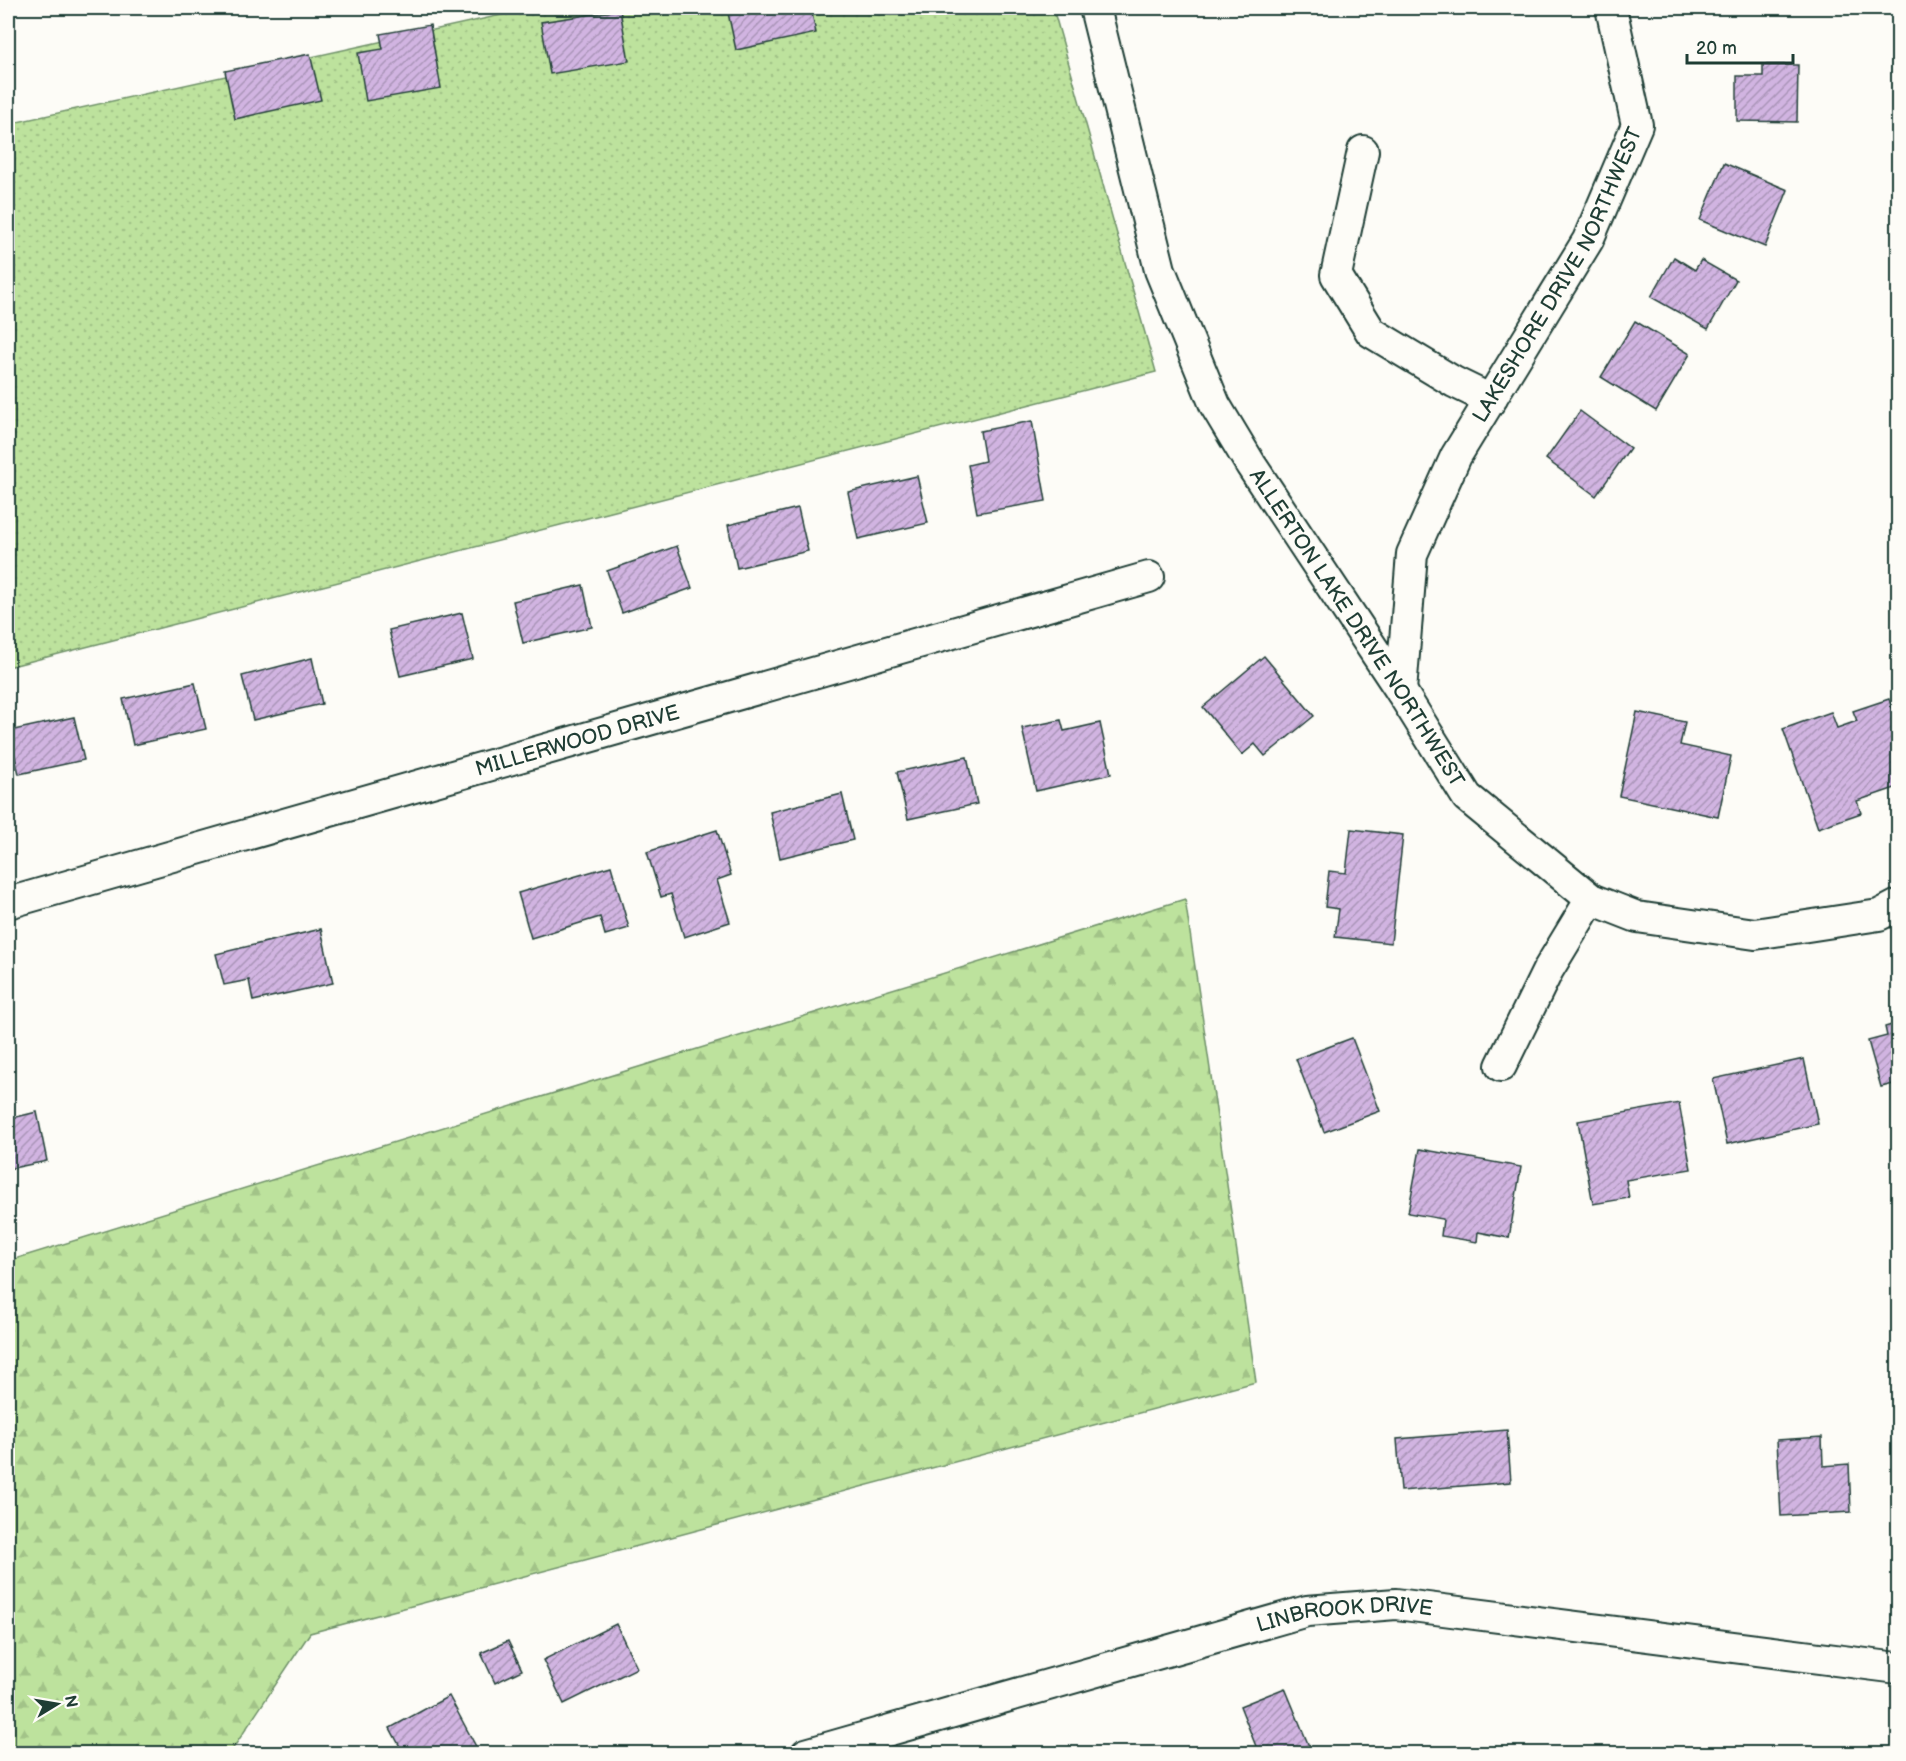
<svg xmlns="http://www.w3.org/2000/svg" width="1906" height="1761" font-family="'Balsamiq Sans',sans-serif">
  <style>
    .green { fill: url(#green-dots); stroke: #6e9068; stroke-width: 1.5 }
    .forest { fill: url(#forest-firs); stroke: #6e9068; stroke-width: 1.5 }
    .building { fill: url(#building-hatch); stroke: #1f3d34; stroke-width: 1.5 }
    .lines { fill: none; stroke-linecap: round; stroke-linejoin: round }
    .minor-casing { stroke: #1f3d34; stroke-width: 34 }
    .minor { stroke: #fdfcf7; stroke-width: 30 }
    .labels { text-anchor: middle; stroke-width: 4.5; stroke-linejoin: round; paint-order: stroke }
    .street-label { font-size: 21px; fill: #1f3d34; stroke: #fdfcf7 }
  </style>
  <defs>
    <pattern id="green-dots" width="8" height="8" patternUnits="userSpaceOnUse" patternTransform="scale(1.5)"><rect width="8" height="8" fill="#bde29d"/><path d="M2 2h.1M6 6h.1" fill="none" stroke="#a2c388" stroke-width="1.8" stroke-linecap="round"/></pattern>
    <pattern id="forest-firs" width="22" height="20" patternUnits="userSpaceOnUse" patternTransform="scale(1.5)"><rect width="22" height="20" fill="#bde29d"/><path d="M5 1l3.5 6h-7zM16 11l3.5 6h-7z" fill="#a2c388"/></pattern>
    <pattern id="building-hatch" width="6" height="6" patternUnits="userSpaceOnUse" patternTransform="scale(1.5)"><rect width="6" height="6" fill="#d1b4e1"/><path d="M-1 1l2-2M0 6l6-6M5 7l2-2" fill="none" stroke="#a994b7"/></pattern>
  </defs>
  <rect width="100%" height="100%" fill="#fdfcf7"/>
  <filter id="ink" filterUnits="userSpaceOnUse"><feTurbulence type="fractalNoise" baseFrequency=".0167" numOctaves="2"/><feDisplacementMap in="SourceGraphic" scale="12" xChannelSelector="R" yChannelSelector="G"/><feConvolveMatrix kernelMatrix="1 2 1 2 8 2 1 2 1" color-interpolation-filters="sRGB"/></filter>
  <g filter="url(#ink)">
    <polygon class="green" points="533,8 1053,8 1156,372 8,667 8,124"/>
    <polygon class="forest" points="1185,899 1256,1382 310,1633 230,1753 8,1753 8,1261"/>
    <g class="building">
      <polygon points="727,8 811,8 816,33 736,50"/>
      <polygon points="620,10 629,61 550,74 541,22"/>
      <polygon points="430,25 441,88 366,101 358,53 383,49 380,34"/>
      <polygon points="310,54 321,100 235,119 225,71"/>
      <polygon points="1763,65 1798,65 1797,122 1737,121 1737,76 1763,76"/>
      <polygon points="1724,163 1788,190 1765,247 1700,220"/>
      <polygon points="1674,257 1695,270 1701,260 1736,280 1708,329 1651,297"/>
      <polygon points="1635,321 1690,354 1656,411 1601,377"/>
      <polygon points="1580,411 1630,448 1596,496 1546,459"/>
      <polygon points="1032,421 1046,501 977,513 968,465 985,461 980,431"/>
      <polygon points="917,476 928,523 858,539 848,492"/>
      <polygon points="798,508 808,551 737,568 728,525"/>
      <polygon points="677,546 692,588 622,613 607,571"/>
      <polygon points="583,585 592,627 523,643 513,601"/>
      <polygon points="462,613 473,659 400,676 389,630"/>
      <polygon points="1264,656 1314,716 1265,756 1255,744 1242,755 1203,707"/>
      <polygon points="312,658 322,704 253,720 242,676"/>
      <polygon points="195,683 206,729 133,745 123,699"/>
      <polygon points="1889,699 1898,725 1898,787 1857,801 1861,813 1818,828 1783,729 1831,712 1837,728 1857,721 1853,711"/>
      <polygon points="1637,712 1685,722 1680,745 1731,756 1718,817 1619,796"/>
      <polygon points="74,717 84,760 19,774 9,731"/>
      <polygon points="1061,720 1064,731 1100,723 1111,774 1036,791 1022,728"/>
      <polygon points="967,757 977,804 908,819 897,772"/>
      <polygon points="842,794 853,840 780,858 770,812"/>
      <polygon points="1351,829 1403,835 1391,943 1335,937 1339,909 1325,907 1329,871 1346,873"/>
      <polygon points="717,830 731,875 717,880 730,922 684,937 671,894 661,897 647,852"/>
      <polygon points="611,866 629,928 605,935 600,917 531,938 518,893"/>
      <polygon points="321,929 333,983 253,1001 249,980 224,985 216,954"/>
      <polygon points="1898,1023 1898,1083 1881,1087 1868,1041 1887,1036 1885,1027"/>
      <polygon points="1352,1038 1380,1111 1324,1132 1296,1059"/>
      <polygon points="1804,1059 1818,1124 1727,1144 1713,1079"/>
      <polygon points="1679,1103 1691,1169 1626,1180 1629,1198 1593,1204 1578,1121"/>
      <polygon points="37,1112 47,1161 8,1169 8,1119"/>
      <polygon points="1420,1149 1521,1167 1509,1238 1478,1232 1477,1242 1441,1236 1443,1219 1408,1213"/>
      <polygon points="1507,1430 1511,1482 1401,1491 1397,1439"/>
      <polygon points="1822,1437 1823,1466 1849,1464 1851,1512 1781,1516 1777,1440"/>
      <polygon points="616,1624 637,1668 564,1704 543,1660"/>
      <polygon points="508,1641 522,1670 495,1683 481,1653"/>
      <polygon points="1285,1688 1311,1751 1259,1754 1240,1706"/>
      <polygon points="449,1696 480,1754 404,1754 390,1728"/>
    </g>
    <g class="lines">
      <defs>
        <g id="minor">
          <path id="s1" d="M1095,8L1160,270L1215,405L1251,465L1401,691L1467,797L1591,899L1637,917L1755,934L1879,915L1898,905"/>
          <polyline points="1363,151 1336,275 1371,332 1454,382 1491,400"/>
          <path id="s2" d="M1401,691L1412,554L1456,456L1588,240L1637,125L1611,8"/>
          <path id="s3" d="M8,903L1149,577"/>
          <polyline points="1501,1066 1548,970 1591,899"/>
          <path id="s4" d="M806,1754L1307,1611L1396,1604L1898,1668"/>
        </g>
      </defs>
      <use href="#minor" class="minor-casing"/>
      <use href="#minor" class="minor"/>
    </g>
  </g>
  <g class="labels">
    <g class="street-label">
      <text dy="7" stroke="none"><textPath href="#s2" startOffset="453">LAKESHORE DRIVE NORTHWEST</textPath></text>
      <text dy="7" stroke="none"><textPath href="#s1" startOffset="680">ALLERTON LAKE DRIVE NORTHWEST</textPath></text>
      <text dy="7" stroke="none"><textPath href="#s3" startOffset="592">MILLERWOOD DRIVE</textPath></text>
      <text dy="7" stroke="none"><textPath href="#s4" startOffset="558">LINBROOK DRIVE</textPath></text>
    </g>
  </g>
  <rect width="1906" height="1761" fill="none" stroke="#fdfcf7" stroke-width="30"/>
  <rect x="15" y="15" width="1876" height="1731" fill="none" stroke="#1f3d34" stroke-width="2" filter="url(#ink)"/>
  <g transform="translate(57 1704) rotate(79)" stroke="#fdfcf7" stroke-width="4.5" paint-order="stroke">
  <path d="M0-4.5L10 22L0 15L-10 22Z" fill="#1f3d34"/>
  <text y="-9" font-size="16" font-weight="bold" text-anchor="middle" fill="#1f3d34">N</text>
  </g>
  <path d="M1687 54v9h106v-9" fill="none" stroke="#1f3d34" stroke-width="3"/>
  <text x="1696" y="54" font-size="18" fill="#1f3d34" stroke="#fdfcf7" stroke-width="4.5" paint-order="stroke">20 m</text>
</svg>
